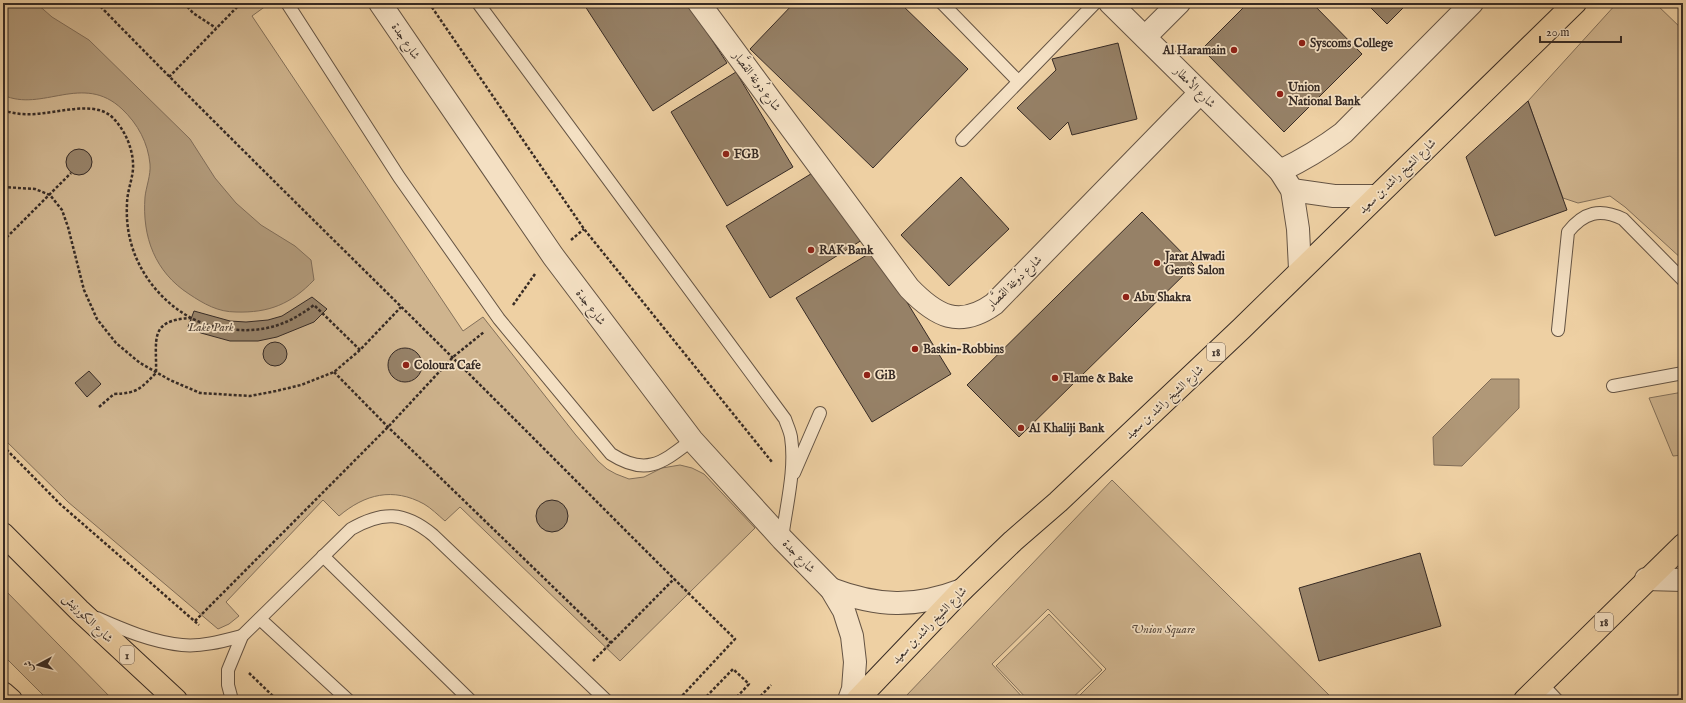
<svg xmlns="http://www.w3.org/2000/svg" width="1686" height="703" font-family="'IM FELL English',Amiri,serif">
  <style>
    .green { fill: #cfb48e; stroke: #83705a }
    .water { fill: #b09878; stroke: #806c57 }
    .building { fill: #968167; stroke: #372b25 }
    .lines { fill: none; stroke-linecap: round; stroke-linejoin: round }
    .service-casing { stroke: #655444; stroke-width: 14 }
    .minor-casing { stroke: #655444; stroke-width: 24 }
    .primary-casing { stroke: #372b25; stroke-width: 24 }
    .trunk-casing { stroke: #372b25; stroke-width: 24 }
    .path { stroke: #372b25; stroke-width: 2.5; stroke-dasharray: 3 2; stroke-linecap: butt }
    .service { stroke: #f4e0c3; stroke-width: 12 }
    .minor { stroke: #f4e0c3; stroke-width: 22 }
    .primary { stroke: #eed0a3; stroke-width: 22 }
    .trunk { stroke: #eed0a3; stroke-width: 22 }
    .poi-dot { fill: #8f2418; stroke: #f4e0c3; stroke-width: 1.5 }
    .labels { text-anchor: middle; stroke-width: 3.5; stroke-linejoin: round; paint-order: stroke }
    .shield { fill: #f4e0c3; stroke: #706154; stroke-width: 1 }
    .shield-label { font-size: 11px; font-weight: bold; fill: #372b25 }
    .street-label { font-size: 12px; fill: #372b25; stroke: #f4e0c3 }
    .poi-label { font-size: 12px; font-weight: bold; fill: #372b25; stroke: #f4e0c3; text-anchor: start }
    .park-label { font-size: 12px; font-style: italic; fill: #55463a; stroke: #f4e0c3 }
  </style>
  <rect width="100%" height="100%" fill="#eed0a3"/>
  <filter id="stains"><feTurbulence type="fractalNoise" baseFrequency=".005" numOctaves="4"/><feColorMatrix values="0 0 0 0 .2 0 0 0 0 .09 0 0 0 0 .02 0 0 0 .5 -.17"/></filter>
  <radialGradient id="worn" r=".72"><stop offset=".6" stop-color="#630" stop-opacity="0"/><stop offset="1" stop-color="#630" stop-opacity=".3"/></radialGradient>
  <g class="green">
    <path d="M3,3H270L252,16L463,331L483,317L575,434L598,461L607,469L616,474L629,479L644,477L662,468L680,465L692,468L704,474L755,528L620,661L460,507L445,521C438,515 431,508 424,504C393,487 365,494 339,516L323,500L226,602L239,616L229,624L218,629L68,502L3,438Z"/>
    <polygon points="1617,3 1655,3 1683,30 1683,260 1625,207 1610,196 1578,203 1563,198 1528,101"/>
    <polygon points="1683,392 1683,455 1673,456 1649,398"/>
    <polygon points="1112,480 1334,700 1075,700 1106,669 1048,609 992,664 1025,700 910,700 906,696"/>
    <polygon points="3,588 113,700 48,700 3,655"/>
    <polygon points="1049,614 1102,670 1070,700 1028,700 996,666"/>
  </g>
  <g class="water">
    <path d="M3,3H36L52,17L89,40L190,139L215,178L236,203L261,225L295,246L311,260L314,280C291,304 269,313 236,312C218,312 204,304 189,294C155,272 142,237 145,197C146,187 151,175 150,164C148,143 138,124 122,109C83,72 42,113 3,95Z"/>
    <polygon points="1491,379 1519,379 1519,408 1462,466 1434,465 1433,437"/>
  </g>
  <g class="building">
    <polygon points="583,3 688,3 727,63 653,111"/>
    <polygon points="794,3 900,3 968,69 873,168 750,49"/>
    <polygon points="1248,3 1312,3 1362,54 1284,132 1202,49"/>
    <polygon points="1366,3 1408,3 1387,24"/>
    <polygon points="1118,43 1137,119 1072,135 1068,122 1050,140 1017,108 1056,70 1052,59"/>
    <polygon points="736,72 793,167 727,206 671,112"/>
    <polygon points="1528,101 1567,210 1495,236 1466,157"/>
    <circle cx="79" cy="162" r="13"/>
    <polygon points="814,172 862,240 770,298 726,226"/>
    <polygon points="961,177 1009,229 949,286 901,235"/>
    <polygon points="1142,212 1194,265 1019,437 967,385"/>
    <polygon points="875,250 951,374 872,422 796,298"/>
    <polygon points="312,297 327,309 314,322 277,337 258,341 230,341 201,333 188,327 194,311 230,321 246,322 268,320 282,316"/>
    <circle cx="275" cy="354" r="12"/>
    <circle cx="405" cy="365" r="17"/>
    <polygon points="89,371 101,384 87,397 75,383"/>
    <circle cx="552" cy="516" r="16"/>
    <polygon points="1420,553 1441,626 1319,661 1299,588"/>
  </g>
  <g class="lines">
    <defs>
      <g id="service">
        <path d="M287,3L399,177L499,319L611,454C647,477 663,462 692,440"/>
        <path d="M478,3L785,419C787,425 790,431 791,437C796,470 786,506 782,539"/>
        <polyline points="942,3 1018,81"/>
        <polyline points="962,140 1095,3"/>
        <path d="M1558,330L1568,232C1584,212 1600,208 1623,219L1683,280"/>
        <polyline points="1613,386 1683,373"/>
        <polyline points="794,473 820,413"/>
        <polyline points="323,556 470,700"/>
        <path d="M97,618C124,630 152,642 182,645C202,647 223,641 242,636"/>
        <polyline points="260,619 348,700"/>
        <polyline points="1542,684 1557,700"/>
        <path d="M232,700L228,685V670L242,636L351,529C382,511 404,511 433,535L606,700"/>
      </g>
      <g id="minor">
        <polyline points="380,3 553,256 692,440 782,539 831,589 844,611 852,636 855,662 853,689 849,700"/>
        <path d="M699,3L909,288C936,316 959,329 994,304L1200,93"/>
        <polyline points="1110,3 1280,171 1292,190 1298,229 1300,269"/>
        <polyline points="1145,37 1179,3"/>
        <path d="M1280,171C1303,160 1323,148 1343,133L1472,3"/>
        <polyline points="1292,190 1334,196 1376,196"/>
        <polyline points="1646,579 1683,580"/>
        <path d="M831,589C878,607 915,608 962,590"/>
      </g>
      <g id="primary">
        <polyline points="857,700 962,590 1013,541 1058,502 1241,329 1575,3"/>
        <polyline points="1525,700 1683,545"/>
      </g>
      <g id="trunk">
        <polyline points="3,534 79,610 176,700"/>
        <polyline points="3,693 11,700"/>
      </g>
    </defs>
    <use href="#service" class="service-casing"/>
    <use href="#minor" class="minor-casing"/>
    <use href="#primary" class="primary-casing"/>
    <use href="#trunk" class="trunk-casing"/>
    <g class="path">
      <path d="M97,3C214,123 334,240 453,358C547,451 640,546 735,639L681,697L684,700"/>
      <polyline points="184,3 193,13 216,28"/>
      <polyline points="429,3 584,229 772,462"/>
      <polyline points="169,77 241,3"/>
      <path d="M3,110C16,115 31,115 45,113C65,111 98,101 114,119C126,132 134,151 133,169C132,181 127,192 127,204C125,240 138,272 163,297C178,312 199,325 221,328C257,334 284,328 314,305L360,350"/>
      <polyline points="3,187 35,189 50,195 62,210 68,227 84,290 97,319 116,343 140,363 170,380 200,393 250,396 276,391 301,385 334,372 360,350 401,307"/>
      <polyline points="571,240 584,229"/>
      <polyline points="3,241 71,173"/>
      <polyline points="513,305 535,274"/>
      <polyline points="334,372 388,427 611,643"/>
      <path d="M99,407L114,394C138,393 140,389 156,373C157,340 148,320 191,318"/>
      <polyline points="3,446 60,504 199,625"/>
      <polyline points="195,621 388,427 453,357 484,332"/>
      <polyline points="593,661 674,579"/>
      <polyline points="249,673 277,700"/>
      <polyline points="703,700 733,669 749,684 734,700"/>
      <polyline points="757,700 771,685"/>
    </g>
    <use href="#service" class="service"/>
    <use href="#minor" class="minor"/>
    <use href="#primary" class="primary"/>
    <use href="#trunk" class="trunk"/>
  </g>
  <g class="poi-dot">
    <circle cx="1302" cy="43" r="4"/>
    <circle cx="1234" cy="50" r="4"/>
    <circle cx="1280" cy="94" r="4"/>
    <circle cx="726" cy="154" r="4"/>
    <circle cx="811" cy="250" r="4"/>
    <circle cx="1157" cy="263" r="4"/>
    <circle cx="1126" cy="297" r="4"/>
    <circle cx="915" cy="349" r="4"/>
    <circle cx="406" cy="365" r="4"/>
    <circle cx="867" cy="375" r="4"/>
    <circle cx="1055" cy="378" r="4"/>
    <circle cx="1021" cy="428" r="4"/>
  </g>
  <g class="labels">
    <g class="shield">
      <rect x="1207" y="343" width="18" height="18" rx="3"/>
      <rect x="1595" y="613" width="18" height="18" rx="3"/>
      <rect x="120" y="646" width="14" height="18" rx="3"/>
    </g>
    <g class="shield-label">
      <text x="1216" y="356">18</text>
      <text x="1604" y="626">18</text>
      <text x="127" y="659">1</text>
    </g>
    <g class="street-label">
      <text transform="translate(406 41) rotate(56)" y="4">شارع جدة</text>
      <text transform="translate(757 81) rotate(53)" y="4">شارع دُوغة القصَّار</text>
      <text transform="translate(1195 87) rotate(45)" y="4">شارع الأمطار</text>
      <text transform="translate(1397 176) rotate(-44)" y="4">شارع الشيخ راشد بن سعيد</text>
      <text transform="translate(1014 282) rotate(-44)" y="4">شارع دُوغة القصَّار</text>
      <text transform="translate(591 307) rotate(53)" y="4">شارع جدة</text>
      <text transform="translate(1164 402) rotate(-43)" y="4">شارع الشيخ راشد بن سعيد</text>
      <text transform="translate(799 556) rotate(46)" y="4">شارع جدة</text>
      <text transform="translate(88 618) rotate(44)" y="4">شارع الكورنيش</text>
      <text transform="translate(929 625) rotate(-46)" y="4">شارع الشيخ راشد بن سعيد</text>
    </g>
    <g class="poi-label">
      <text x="1310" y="47">Syscoms College</text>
      <text x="1226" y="54" text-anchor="end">Al Haramain</text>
      <text x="1288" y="91">Union<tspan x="1288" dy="14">National Bank</tspan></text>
      <text x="734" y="158">FGB</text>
      <text x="819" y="254">RAK Bank</text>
      <text x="1165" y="260">Jarat Alwadi<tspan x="1165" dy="14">Gents Salon</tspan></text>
      <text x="1134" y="301">Abu Shakra</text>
      <text x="923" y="353">Baskin-Robbins</text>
      <text x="414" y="369">Coloura Cafe</text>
      <text x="875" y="379">GiB</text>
      <text x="1063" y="382">Flame &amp; Bake</text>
      <text x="1029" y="432">Al Khaliji Bank</text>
    </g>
    <g class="park-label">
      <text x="211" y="331">Lake Park</text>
      <text x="1163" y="633">Union Square</text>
    </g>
  </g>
  <rect width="1686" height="703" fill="none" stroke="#eed0a3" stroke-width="16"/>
  <rect x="4" y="4" width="1678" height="695" fill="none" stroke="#372b25" stroke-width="2"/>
  <rect x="8" y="8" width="1670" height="687" fill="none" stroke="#372b25"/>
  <g transform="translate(38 665) rotate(263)" stroke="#f4e0c3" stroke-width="3" paint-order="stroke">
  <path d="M0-3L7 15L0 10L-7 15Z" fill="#372b25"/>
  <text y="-6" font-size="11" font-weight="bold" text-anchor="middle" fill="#372b25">ش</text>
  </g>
  <path d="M1540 36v6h81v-6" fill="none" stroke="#372b25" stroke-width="2"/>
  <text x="1546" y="36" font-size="12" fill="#372b25" stroke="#f4e0c3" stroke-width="3" paint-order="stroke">20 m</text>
  <rect width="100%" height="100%" filter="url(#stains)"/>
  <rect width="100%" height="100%" fill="url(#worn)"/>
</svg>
